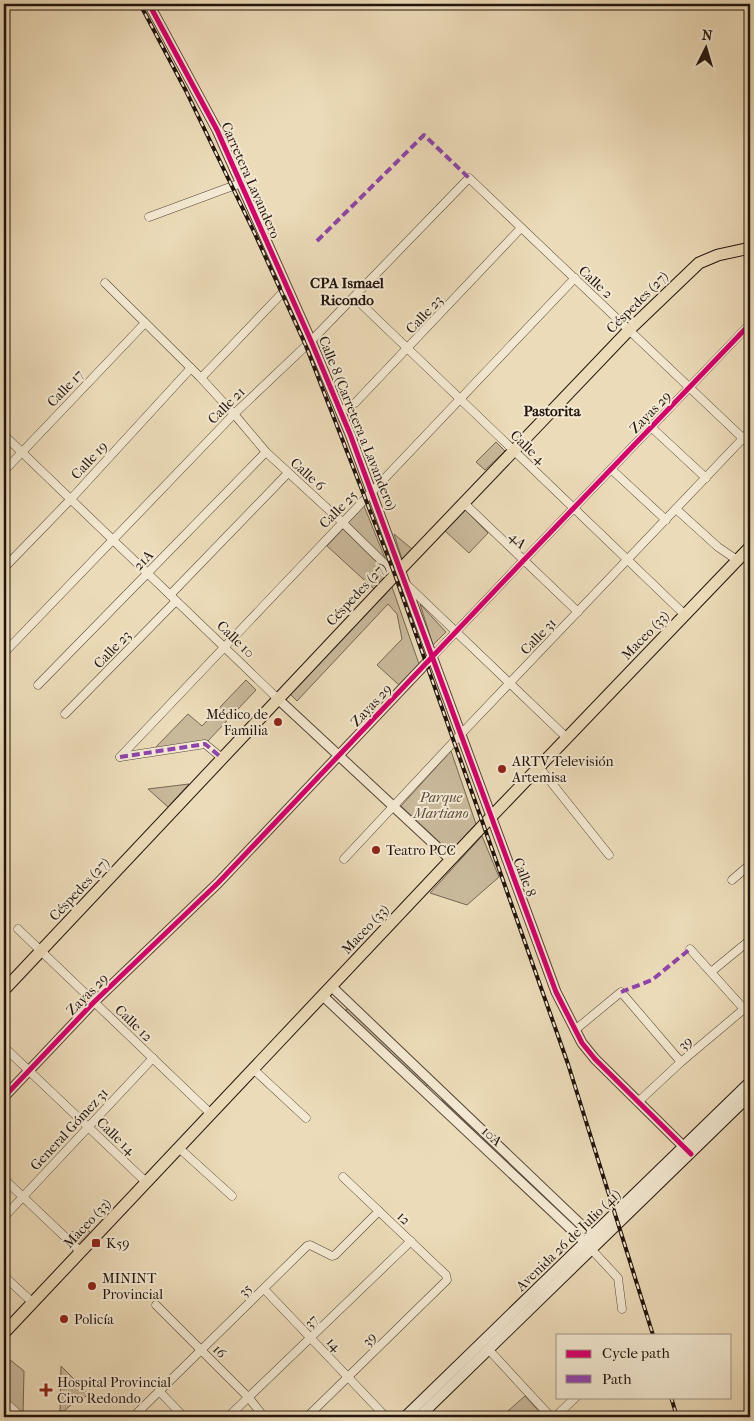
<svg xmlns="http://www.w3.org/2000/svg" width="754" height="1421" font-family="'IM FELL French Canon',serif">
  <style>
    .green { fill: #c9b99b; stroke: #756654 }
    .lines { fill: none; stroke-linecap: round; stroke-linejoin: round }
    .minor-casing { stroke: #544638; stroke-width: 9 }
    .tertiary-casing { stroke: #544638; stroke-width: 11 }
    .secondary-casing { stroke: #21140d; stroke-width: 12 }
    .primary-casing { stroke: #21140d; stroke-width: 13 }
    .minor { stroke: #f3e8d1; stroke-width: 8 }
    .tertiary { stroke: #f3e8d1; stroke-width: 9 }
    .secondary { stroke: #f3e8d1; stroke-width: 10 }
    .primary { stroke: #ecdbb8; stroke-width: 11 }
    .rail-casing { stroke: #21140d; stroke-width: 4 }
    .rail { stroke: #f3e8d1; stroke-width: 2; stroke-dasharray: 5.5; stroke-linecap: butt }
    .quiet { stroke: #8e44ad; stroke-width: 4; stroke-dasharray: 8 4; stroke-linecap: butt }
    .cycleway-casing { stroke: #f3e8d1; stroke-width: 8 }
    .cycleway { stroke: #d6006c; stroke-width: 5 }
    .poi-dot { fill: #8f2418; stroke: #f3e8d1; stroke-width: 2 }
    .labels { text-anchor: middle; stroke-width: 4; stroke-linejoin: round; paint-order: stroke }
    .street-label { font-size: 14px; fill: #21140d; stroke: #f3e8d1 }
    .poi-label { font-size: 14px; fill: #21140d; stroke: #f3e8d1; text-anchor: start }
    .park-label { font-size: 14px; font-style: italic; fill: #5c4e3f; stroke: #f3e8d1 }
    .neighbourhood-label { font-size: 15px; font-weight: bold; fill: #21140d; stroke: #f3e8d1 }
  </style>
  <rect width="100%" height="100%" fill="#ecdbb8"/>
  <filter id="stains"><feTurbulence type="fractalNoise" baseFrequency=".004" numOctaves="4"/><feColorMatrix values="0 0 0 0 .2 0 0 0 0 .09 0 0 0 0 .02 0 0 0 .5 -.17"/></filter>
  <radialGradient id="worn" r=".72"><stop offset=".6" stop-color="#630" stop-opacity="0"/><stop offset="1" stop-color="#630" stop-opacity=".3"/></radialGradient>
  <g class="green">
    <polygon points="496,442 505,451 485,470 476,462"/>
    <polygon points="364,506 387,563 348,523"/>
    <polygon points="464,509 488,533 469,553 444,530"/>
    <polygon points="343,529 387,572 387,576 374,589 327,546"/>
    <polygon points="394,534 412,549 402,559"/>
    <polygon points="392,587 419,664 399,685 377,665 402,639 397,614 388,604 297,701 290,694"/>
    <polygon points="420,604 446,632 433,645"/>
    <polygon points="246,680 256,690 207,742 153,750 188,714 202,726"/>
    <polygon points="451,751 476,824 450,852 401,806"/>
    <polygon points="189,784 168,807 148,789"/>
    <polygon points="482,836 499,877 467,905 430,893"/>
    <polygon points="346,1009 349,1009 429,1084 426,1086 347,1012"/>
    <polygon points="442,1098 563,1212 561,1215 442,1100"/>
    <polygon points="86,1228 92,1234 80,1245 68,1234 72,1231 78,1235"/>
    <polygon points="4,1355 24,1371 23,1414 4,1395"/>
    <polygon points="61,1366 89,1394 82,1399 77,1400 64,1411 60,1411"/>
    <polygon points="525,1396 544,1417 501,1417"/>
  </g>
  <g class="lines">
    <defs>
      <g id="minor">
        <polyline points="149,217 241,183"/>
        <polyline points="105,283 201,378 234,414 266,452 342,522 397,576"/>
        <polyline points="354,297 685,615"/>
        <polyline points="201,378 287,288"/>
        <polyline points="340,411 355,403 521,228"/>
        <polyline points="651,427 706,478"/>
        <polyline points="4,435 278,699"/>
        <polyline points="611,469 666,520"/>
        <polyline points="4,471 145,323"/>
        <polyline points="464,503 578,612"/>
        <polyline points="676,509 718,547 737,560"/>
        <polyline points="4,568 70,500 191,368"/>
        <polyline points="406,584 567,738"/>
        <polyline points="170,595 288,473"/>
        <polyline points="4,653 234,414 311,341 469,178 750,445"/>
        <polyline points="432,657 523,561 750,324"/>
        <polyline points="38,685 266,452"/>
        <polyline points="65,714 176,601"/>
        <polyline points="120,757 575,278"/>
        <polyline points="120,757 205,744 222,758"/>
        <polyline points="539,767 609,855"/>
        <polyline points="344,859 461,734 750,431"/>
        <polyline points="732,880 747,867 750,871"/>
        <polyline points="18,929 211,1114"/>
        <polyline points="690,949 744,1009"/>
        <polyline points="711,972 750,940"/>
        <polyline points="575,1030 621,992 681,1062"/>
        <polyline points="4,1047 146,1182"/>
        <polyline points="253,1069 306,1118"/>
        <polyline points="638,1102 681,1062 750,1004"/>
        <polyline points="179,1148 232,1196"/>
        <polyline points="4,1179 81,1252"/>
        <polyline points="4,1217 153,1058"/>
        <polyline points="592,1250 618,1278 622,1309"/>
        <polyline points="4,1276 32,1302"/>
        <polyline points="264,1289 386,1417"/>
        <polyline points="156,1305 249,1398 264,1417"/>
        <polyline points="489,1350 551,1417"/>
        <polyline points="159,1391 184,1417"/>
        <polyline points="4,1401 21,1417"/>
        <polyline points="133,1417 307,1246 310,1245 332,1256 335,1255 379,1211"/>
        <polyline points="228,1417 411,1241"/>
        <polyline points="307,1417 447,1280 446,1275 343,1177"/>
        <polyline points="555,1417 576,1397"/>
      </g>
      <g id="tertiary">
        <polyline points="149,4 217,130 311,341 350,434 556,992 582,1043 595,1059 687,1150"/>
        <polyline points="278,699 451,860"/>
        <polyline points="331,986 596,1239"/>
        <polyline points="323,996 590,1247"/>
        <polyline points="4,1097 94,1002 218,883 432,657"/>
      </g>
      <g id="secondary">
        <polyline points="405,1417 750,1082"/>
        <polyline points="419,1417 750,1095"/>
      </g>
      <g id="primary">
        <polyline points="4,990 395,575 629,330 699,263 718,255 750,248"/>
        <polyline points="4,1333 491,817 750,547"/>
      </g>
    </defs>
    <use href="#minor" class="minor-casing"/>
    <use href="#tertiary" class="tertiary-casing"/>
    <use href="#secondary" class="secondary-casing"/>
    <use href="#primary" class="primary-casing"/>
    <use href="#minor" class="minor"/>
    <use href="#tertiary" class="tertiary"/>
    <use href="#secondary" class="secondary"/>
    <use href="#primary" class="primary"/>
    <defs>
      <g id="rail">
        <polyline points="140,4 186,91 255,234 306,346 395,575 568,1064 653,1335"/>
        <polyline points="671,1397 677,1417"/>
      </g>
    </defs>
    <use href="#rail" class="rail-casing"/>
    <use href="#rail" class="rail"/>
    <g class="quiet">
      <polyline points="317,241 424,135 469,178"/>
      <polyline points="120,757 205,744 222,758"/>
      <polyline points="621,992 652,980 690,949"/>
    </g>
    <defs>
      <g id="cycleway">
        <polyline points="149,4 217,130 311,341 350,434 556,992 582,1043 595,1059 691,1154"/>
        <polyline points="4,1097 94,1002 218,883 523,561 750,324"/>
      </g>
    </defs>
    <use href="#cycleway" class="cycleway-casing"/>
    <use href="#cycleway" class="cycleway"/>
  </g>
  <g class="poi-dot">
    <circle cx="278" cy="722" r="5"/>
    <circle cx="502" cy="769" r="5"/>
    <circle cx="376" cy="850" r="5"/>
    <rect x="91" y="1238" width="10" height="10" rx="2.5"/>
    <circle cx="92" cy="1286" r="5"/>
    <circle cx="64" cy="1319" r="5"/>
    <path d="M43.5 1382.5h5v5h5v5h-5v5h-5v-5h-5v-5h5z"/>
  </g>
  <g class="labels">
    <g class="street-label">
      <text transform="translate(251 180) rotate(66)" y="5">Carretera Lavandero</text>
      <text transform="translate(596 282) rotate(43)" y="5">Calle 2</text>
      <text transform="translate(637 302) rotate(-45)" y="5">Céspedes (27)</text>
      <text transform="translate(424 314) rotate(-47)" y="5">Calle 23</text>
      <text transform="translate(65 388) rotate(-46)" y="5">Calle 17</text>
      <text transform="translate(226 405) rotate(-45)" y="5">Calle 21</text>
      <text transform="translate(650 412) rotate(-46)" y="5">Zayas 29</text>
      <text transform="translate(358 423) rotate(68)" y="5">Calle 8 (Carretera a Lavandero)</text>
      <text transform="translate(528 447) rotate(44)" y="5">Calle 4</text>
      <text transform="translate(89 460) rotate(-47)" y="5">Calle 19</text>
      <text transform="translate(308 474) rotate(42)" y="5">Calle 6</text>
      <text transform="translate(338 509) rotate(-45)" y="5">Calle 25</text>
      <text transform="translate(518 540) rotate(44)" y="5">4A</text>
      <text transform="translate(143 560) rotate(-46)" y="5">21A</text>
      <text transform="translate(356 594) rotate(-47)" y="5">Céspedes (27)</text>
      <text transform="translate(645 635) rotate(-46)" y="5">Maceo (33)</text>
      <text transform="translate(538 636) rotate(-46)" y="5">Calle 31</text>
      <text transform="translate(236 639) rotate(44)" y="5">Calle 10</text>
      <text transform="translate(112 649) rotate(-46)" y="5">Calle 23</text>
      <text transform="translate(371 705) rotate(-47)" y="5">Zayas 29</text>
      <text transform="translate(525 877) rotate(69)" y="5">Calle 8</text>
      <text transform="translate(79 889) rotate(-47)" y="5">Céspedes (27)</text>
      <text transform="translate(365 929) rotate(-47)" y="5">Maceo (33)</text>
      <text transform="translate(87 994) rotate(-45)" y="5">Zayas 29</text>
      <text transform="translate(134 1023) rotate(44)" y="5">Calle 12</text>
      <text transform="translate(685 1043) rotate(-41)" y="5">39</text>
      <text transform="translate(69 1129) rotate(-47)" y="5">General Gómez 31</text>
      <text transform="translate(116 1136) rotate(44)" y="5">Calle 14</text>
      <text transform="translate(492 1136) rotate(43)" y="5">10A</text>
      <text transform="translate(404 1218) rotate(44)" y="5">12</text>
      <text transform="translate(87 1223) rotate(-47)" y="5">Maceo (33)</text>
      <text transform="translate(568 1240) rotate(-44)" y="5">Avenida 26 de Julio (41)</text>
      <text transform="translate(245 1290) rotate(-44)" y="5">35</text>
      <text transform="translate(311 1321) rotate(-44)" y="5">37</text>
      <text transform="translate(369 1339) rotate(-45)" y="5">39</text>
      <text transform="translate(334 1344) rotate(47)" y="5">14</text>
      <text transform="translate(220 1351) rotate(46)" y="5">16</text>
    </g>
    <g class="poi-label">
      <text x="268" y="719" text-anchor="end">Médico de<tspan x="268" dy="16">Familia</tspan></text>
      <text x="512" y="766">ARTV Televisión<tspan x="512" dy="16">Artemisa</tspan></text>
      <text x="386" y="855">Teatro PCC</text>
      <text x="106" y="1248">K59</text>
      <text x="102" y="1283">MININT<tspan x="102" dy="16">Provincial</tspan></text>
      <text x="74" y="1324">Policía</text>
      <text x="57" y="1387">Hospital Provincial<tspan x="57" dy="16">Ciro Redondo</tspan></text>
    </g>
    <g class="park-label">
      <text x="441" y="802">Parque<tspan x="441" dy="16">Martiano</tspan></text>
    </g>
    <g class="neighbourhood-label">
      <text x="347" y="288">CPA Ismael<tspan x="347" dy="17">Ricondo</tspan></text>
      <text x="552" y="416">Pastorita</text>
    </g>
  </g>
  <rect width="754" height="1421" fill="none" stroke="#ecdbb8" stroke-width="20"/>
  <rect x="5" y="5" width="744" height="1411" fill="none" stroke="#21140d" stroke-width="2.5"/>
  <rect x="10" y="10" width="734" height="1401" fill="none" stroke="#21140d"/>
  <rect x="556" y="1334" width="175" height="65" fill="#f3e8d1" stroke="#9f9383"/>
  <rect x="566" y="1350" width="25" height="8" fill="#d6006c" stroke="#9f9383"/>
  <text x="602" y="1358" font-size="15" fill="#21140d">Cycle path</text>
  <rect x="566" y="1375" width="25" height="8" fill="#8e44ad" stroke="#9f9383"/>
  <text x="602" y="1384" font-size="15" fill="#21140d">Path</text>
  <g transform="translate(706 48) rotate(5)" stroke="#f3e8d1" stroke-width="4" paint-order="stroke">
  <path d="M0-4L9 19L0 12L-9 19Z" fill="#21140d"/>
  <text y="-8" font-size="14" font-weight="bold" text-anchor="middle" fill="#21140d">N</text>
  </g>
  <rect width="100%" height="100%" filter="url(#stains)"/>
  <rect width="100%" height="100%" fill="url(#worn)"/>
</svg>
